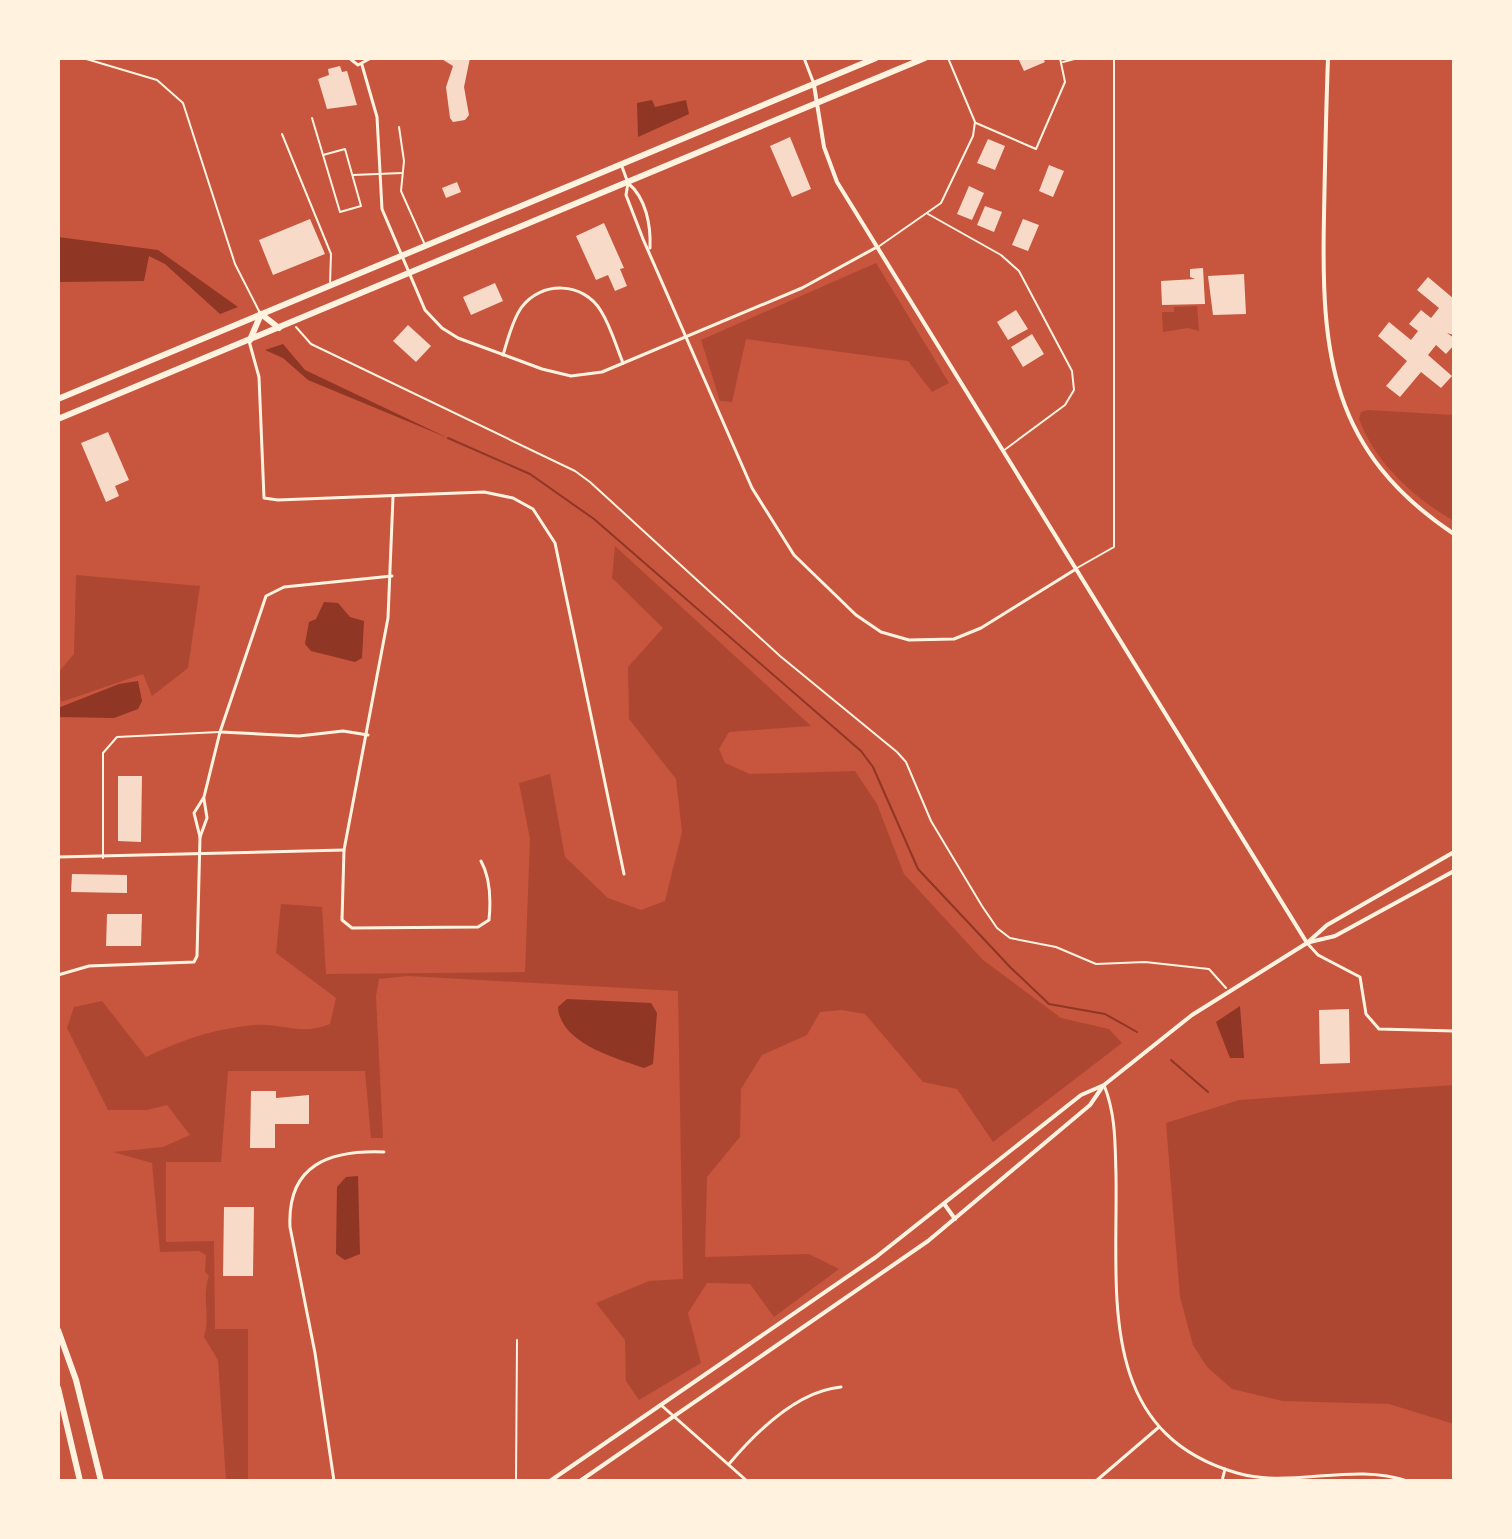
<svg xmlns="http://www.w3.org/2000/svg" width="1512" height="1539" font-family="Mulish,sans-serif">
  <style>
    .green { fill: #ae4732 }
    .water { fill: #8f3625 }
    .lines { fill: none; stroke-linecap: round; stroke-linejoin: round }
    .stream { stroke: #8f3625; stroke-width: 2 }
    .building { fill: #f7dbc8 }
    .path { stroke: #fff3e0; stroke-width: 2 }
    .service { stroke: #fff3e0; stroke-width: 2 }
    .minor { stroke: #fff3e0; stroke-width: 3 }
    .tertiary { stroke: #fff3e0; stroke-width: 4 }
    .primary { stroke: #fff3e0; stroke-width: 6 }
  </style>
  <rect width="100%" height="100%" fill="#c8553d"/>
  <g class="green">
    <polygon points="876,263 949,383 932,392 908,361 746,339 732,402 720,401 701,340"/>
    <polygon points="1197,306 1199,331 1188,328 1163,332 1162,312 1174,312 1174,307"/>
    <path d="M1368,410L1454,415V521C1414,498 1376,464 1359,419L1361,412Z"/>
    <path d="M615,546L811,726L729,732L719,749L725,763L750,774L855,771L877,804L904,874L983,960L1061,1018L1109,1029L1122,1043L993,1142L957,1089L923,1082L865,1014L841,1010L820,1012L807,1035L762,1055L741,1089L740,1137L707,1177L705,1257L809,1254L839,1269L774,1317L750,1284L707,1283L688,1313L701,1363L639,1400L626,1381L625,1340L596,1303L649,1281L683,1279L678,991L408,976L379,979L376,996L383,1138H371L365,1071H228L221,1162H166V1242L214,1241L215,1329H248V1481H226L218,1360L204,1337C211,1312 201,1299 209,1276L205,1272L206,1255L199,1251L160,1252L152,1163L113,1152L163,1147L190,1135L167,1105L147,1110H108L67,1028L74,1007L102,1001L146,1057C185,1039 212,1029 255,1025C284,1023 300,1036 330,1024L336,998L276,953L281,904L322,907L326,974L525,972L530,839L519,783L550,774L565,857L608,898L641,910L665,901L682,832L676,779L629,719L628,667L663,628L612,578Z"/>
    <polygon points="76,575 200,586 188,668 152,696 143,674 61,702 58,673 74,654"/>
    <polygon points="1454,1085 1454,1424 1389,1404 1283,1401 1232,1389 1207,1367 1193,1345 1180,1297 1166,1123 1239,1100"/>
  </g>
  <g class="water">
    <polygon points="652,100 655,107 686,100 689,114 638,137 637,103"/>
    <polygon points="58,237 158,250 238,307 220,314 165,264 149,256 144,281 58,282"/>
    <polygon points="283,344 305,370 448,438 308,380 283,358 265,350"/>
    <polygon points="324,602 338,603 350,617 364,621 362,658 355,662 311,651 305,644 309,622 316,619"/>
    <polygon points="138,681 142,701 138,709 114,718 58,717 58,708 119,684"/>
    <path d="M567,999L651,1003L657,1013L653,1064L644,1068C615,1058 560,1043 558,1007Z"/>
    <polygon points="1240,1006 1244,1058 1230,1058 1216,1022"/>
    <polygon points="358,1176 360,1254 345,1260 336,1254 337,1187 346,1177"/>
  </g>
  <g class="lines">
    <g class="stream">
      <polyline points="448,438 530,474 594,519 861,751 873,767 918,869 1011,968 1049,1004 1105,1014 1137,1032"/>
      <polyline points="1171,1060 1208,1092"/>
    </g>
  </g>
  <g class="building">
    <polygon points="440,58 470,58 464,87 469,115 465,120 453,122 450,118 446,87 453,66"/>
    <polygon points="1018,58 1043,58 1045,62 1024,71"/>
    <polygon points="340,66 342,72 347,71 357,105 327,109 318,79 329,75 328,69"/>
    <polygon points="790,137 811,189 792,197 770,146"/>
    <polygon points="988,139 1005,146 995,170 977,163"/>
    <polygon points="1049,165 1064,171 1053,197 1039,191"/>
    <polygon points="457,182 461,192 446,198 442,188"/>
    <polygon points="969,186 984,193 972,220 957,214"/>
    <polygon points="985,206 1002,212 994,232 977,225"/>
    <polygon points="310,219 325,254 273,275 259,240"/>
    <polygon points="1023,219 1039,225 1028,251 1012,245"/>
    <polygon points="604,223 624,268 620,269 627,286 615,291 608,275 596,280 576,236"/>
    <polygon points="1203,268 1205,304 1162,305 1161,281 1195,279 1190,277 1190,269"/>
    <polygon points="1244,274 1246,314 1213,315 1208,276"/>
    <polygon points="1428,277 1454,299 1454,335 1447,333 1454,338 1454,345 1446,354 1436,345 1428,355 1452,376 1441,388 1421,372 1400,397 1386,386 1407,361 1378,336 1389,322 1411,340 1418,331 1409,324 1421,310 1431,318 1439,308 1417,290"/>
    <polygon points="495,283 503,301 471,315 463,297"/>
    <polygon points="1016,310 1028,329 1008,340 997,322"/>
    <polygon points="408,325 431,346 416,362 393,341"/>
    <polygon points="1032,334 1044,354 1023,367 1011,347"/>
    <polygon points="108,432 129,480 115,486 119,496 106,502 81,443"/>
    <polygon points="118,776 142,776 141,842 118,841"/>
    <polygon points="72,874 127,875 127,893 71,892"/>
    <polygon points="107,914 142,914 141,946 106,946"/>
    <polygon points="1349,1009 1350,1063 1320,1064 1319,1010"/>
    <polygon points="251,1091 276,1091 276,1098 309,1095 309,1124 275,1124 275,1148 250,1148"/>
    <polygon points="224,1207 254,1207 253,1276 223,1276"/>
  </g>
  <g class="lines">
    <polyline class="path" points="296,327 311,344 575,471 590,482 780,656 897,752 906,762 931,821 982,906 997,928 1010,938 1056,947 1096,964 1145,962 1209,969 1226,988"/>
    <g class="service">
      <polyline points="83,58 157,80 183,103 235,264 260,313"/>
      <polyline points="1063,62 1078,58"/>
      <polyline points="312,118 340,212 361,206 345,149 323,155"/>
      <polyline points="976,123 1036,149 1065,82 1060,58"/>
      <polyline points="399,127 404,161 401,191 425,245"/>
      <polyline points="282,134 331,254 330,284"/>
      <polyline points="353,175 402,173"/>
      <polyline points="928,214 1001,255 1019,271 1072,371 1074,390 1065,405 1003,451"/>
      <polyline points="878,247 941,203 973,136 975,122 948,58"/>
      <polyline points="1077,568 1114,547 1114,58"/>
      <polyline points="103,858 103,753 117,737 219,732"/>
      <polyline points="516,1481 517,1340"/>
    </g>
    <g class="minor">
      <polyline points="349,58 358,65 371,58"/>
      <polyline points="804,58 814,84"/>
      <polyline points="362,65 377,117 382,209 425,310 442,328 458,338 542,369 571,376 602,372 802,288 877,247"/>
      <polyline points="621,164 628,183 626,195 643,239 752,488 794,555 856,615 881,632 909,640 954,639 981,628 1076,569"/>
      <path d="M628,183C646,198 651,225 650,248"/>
      <polyline points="249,341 259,377 264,498 278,500 484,492 513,498 533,509 555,543 624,874"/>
      <path d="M503,355C508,339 512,321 521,308C541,280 584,282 601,311C611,327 616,346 623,363"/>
      <path d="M393,497L388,618L344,850L342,920L352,928L478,927L489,920C491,900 491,879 481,861"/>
      <polyline points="221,732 299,736 343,731 368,735"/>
      <polyline points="200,837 207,818 204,799"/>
      <polyline points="58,857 344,850"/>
      <polyline points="1308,944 1318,955 1360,977 1366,1014 1379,1029 1454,1031"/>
      <polyline points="58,975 89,966 194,962 197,956 200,837 194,813 204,797 220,732 266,596 284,587 392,576"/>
      <path d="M1104,1085C1116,1115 1115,1144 1116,1175C1118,1293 1095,1432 1237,1473C1292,1489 1352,1462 1407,1481"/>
      <polyline points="661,1405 747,1481"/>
      <path d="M729,1464C756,1432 797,1391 841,1387"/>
      <path d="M334,1481L315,1353L290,1227C287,1164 330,1150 384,1152"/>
      <polyline points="1096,1481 1159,1427"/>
      <polyline points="1222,1481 1225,1469"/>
    </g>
    <g class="tertiary">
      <path d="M1328,58C1326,111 1325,163 1324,216C1321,354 1330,451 1454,534"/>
      <polyline points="814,85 824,147 837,182 1307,943"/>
      <polyline points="1310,942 1335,936 1454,871"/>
      <polyline points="945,1205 955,1219"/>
      <polyline points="550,1481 876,1257 1081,1095 1104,1085 1192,1015 1307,943 1327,925 1454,852"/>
      <polyline points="580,1481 928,1241 1090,1105 1103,1086"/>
    </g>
    <g class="primary">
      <polyline points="261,314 279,328"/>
      <polyline points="250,340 261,314"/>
      <polyline points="58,399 876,58"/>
      <polyline points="58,419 925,58"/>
      <polyline points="58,1330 76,1380 101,1481"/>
      <polyline points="58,1388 80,1481"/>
    </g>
  </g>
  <rect width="1512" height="1539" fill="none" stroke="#fff3e0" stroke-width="120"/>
</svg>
